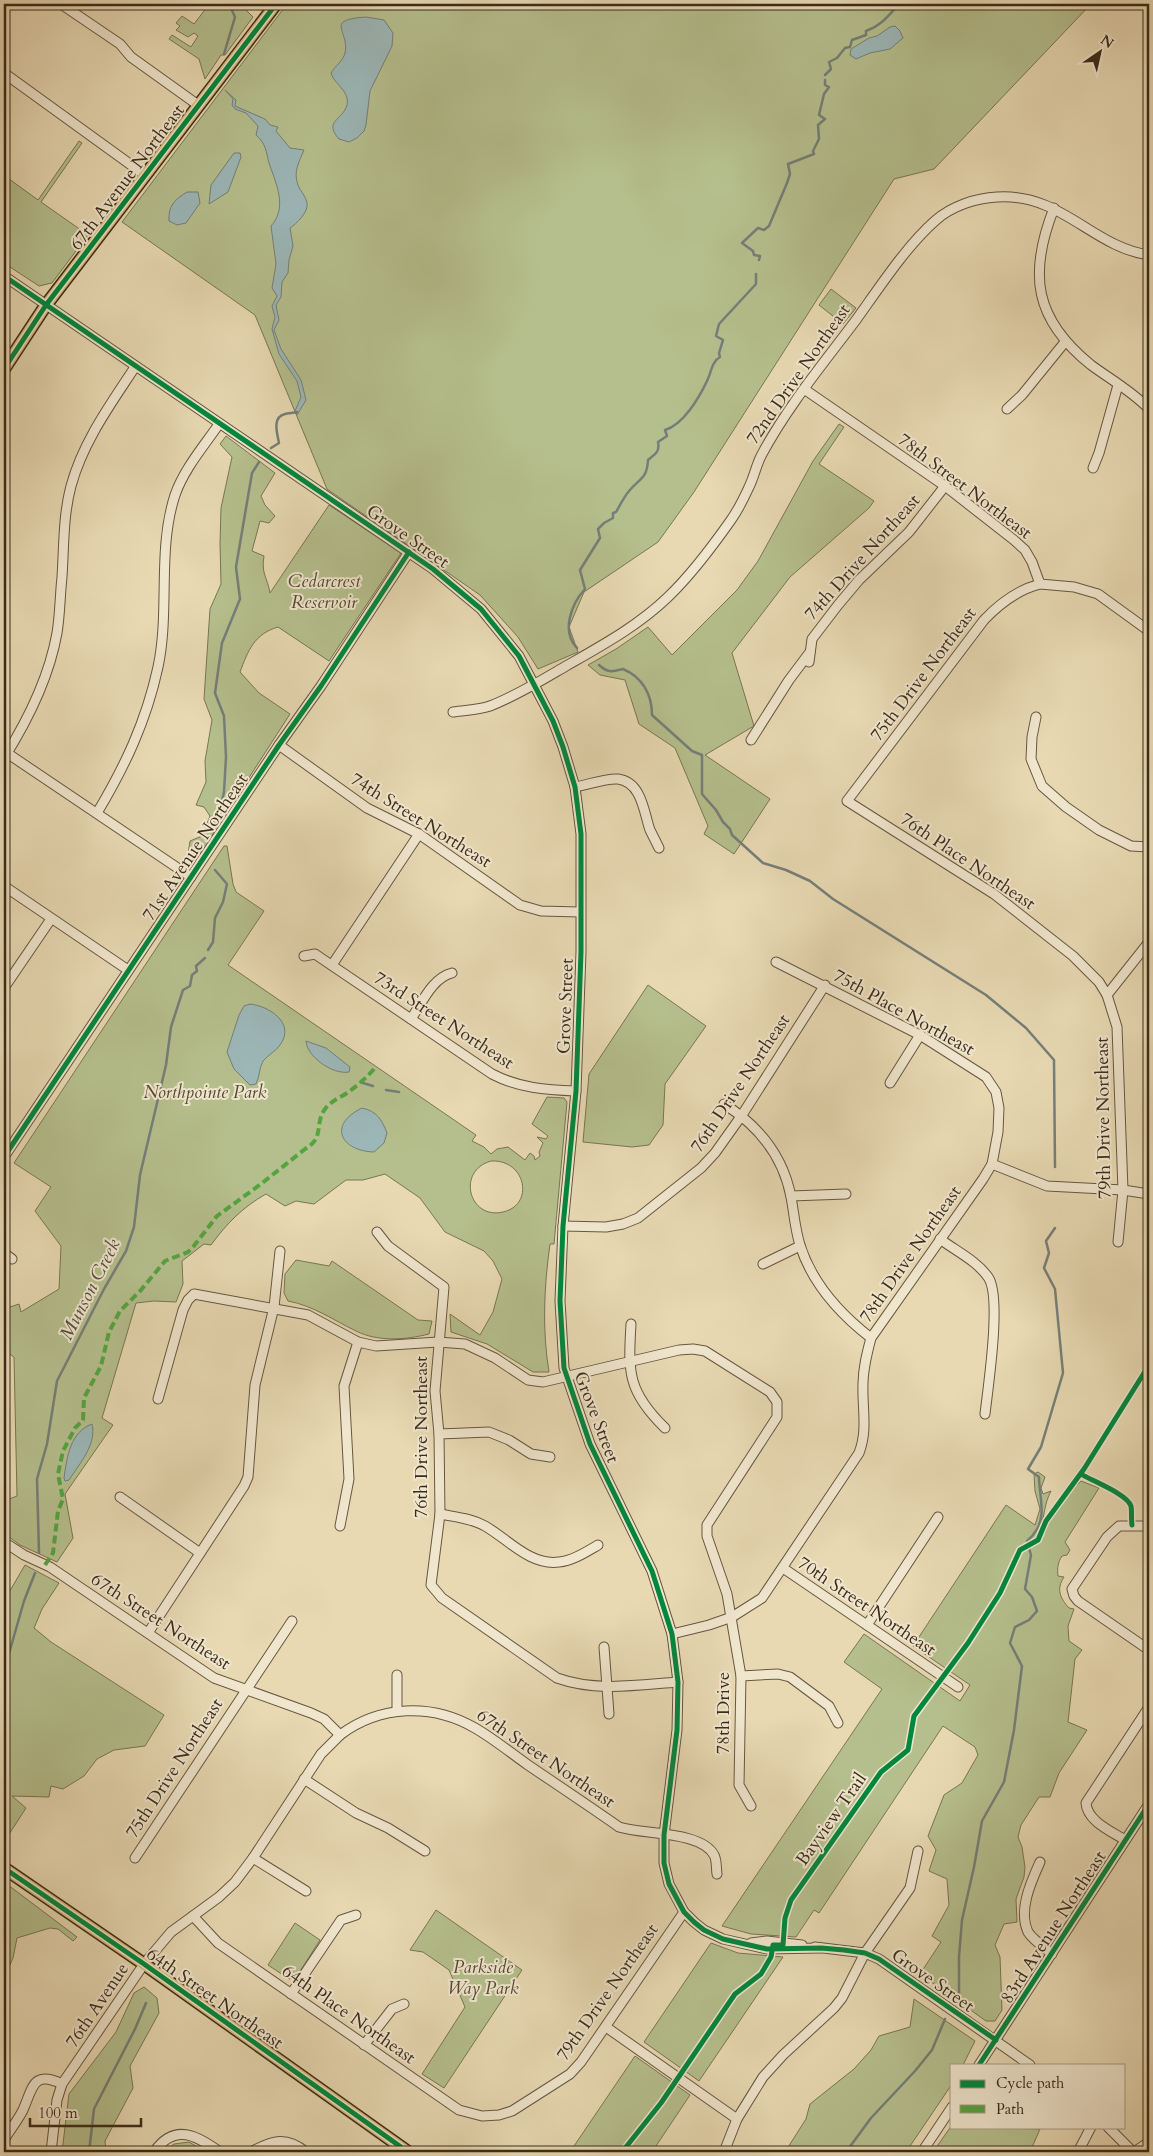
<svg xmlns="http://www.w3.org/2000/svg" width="1153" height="2156" font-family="Cardo,serif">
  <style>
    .green { fill: #b5bf8d; stroke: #787654; fill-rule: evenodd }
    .water { fill: #9cb7b8; stroke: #757f79 }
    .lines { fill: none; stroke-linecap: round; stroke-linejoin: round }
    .stream { stroke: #757f79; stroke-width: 2.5 }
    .minor-casing { stroke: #665740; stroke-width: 11 }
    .major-casing { stroke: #3a2c1a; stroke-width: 14 }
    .minor { stroke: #f0e6ce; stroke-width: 9 }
    .major { stroke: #e4bc7a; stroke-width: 11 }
    .quiet { stroke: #54a440; stroke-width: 4; stroke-dasharray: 8 4; stroke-linecap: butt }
    .cycleway-casing { stroke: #f0e6ce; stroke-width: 8 }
    .cycleway { stroke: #00873e; stroke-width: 5 }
    .labels { text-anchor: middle; stroke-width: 4; stroke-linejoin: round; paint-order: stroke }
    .street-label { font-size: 18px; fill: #3a2c1a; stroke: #f0e6ce }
    .park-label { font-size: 18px; font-style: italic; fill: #534931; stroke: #f0e6ce }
    .water-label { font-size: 19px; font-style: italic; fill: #524f42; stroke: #f0e6ce }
  </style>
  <rect width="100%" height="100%" fill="#e8d9b3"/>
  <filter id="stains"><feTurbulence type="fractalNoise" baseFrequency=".004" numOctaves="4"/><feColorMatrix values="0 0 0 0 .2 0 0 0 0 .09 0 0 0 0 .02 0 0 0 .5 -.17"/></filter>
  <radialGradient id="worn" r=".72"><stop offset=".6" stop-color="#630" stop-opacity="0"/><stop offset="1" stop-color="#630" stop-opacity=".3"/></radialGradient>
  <g class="green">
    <polygon points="207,4 240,4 253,17 225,55 221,55 205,79 199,59 169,39 172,35 191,47 198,36 194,33 188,37 176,30 180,26 176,23 182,16 194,24 207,7"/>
    <polygon points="287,4 1091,4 934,169 894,179 694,492 658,542 584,592 569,627 578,652 538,669 518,637 480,595 327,489 255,315 122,222"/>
    <polygon points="79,141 82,143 41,202 88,235 52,283 39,286 4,263 4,178 5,176 38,200"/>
    <polygon points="831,289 856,308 843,324 819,305"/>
    <polygon points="839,424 844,427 819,464 874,501 869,508 790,577 732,653 754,726 705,755 770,799 734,854 704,834 708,826 675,748 639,724 625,680 600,675 588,665 616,649 648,627 672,655 737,590 758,561 813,461"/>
    <path d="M226,436L275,473L261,496L265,505L275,516L269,523L260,521L252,551L264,556C261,574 267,576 270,593L329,505L401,553L329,661L278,627C254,634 248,651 240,672L259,693L290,714L223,818L220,816L209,844L197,860L188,854L190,841L202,836L210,816L204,807L196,805L206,782L205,761L212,720L204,699L210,609L221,584L220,544L221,508L232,457L220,444Z"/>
    <path d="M224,846H227L233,884L236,892L264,911L228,965L476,1135L472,1141L484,1147L491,1154L497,1149L508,1147L525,1160L530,1153L534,1156L535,1160L540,1156L539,1152L543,1143L537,1137L546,1139L548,1136L532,1124L547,1097L564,1098L567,1102L554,1244H550C544,1287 542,1329 549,1372H533L487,1344L451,1332L450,1314L480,1335L493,1312L502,1279L493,1261L484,1251L445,1232L420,1198L385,1174L363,1180H346L314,1204L296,1201L285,1206L266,1194C243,1207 227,1223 211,1245L204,1244L182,1261L183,1284L176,1302L154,1301L136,1303L102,1418L113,1425L65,1494L73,1538L57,1562L20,1545L4,1533V1501L17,1496L14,1357L4,1350V1309L19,1304L21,1312L59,1289L61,1246L35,1211L51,1187L14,1163ZM491,1161C526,1159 535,1205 503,1212C469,1220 456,1171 491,1161Z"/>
    <polygon points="648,985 706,1026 665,1084 663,1125 649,1145 632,1147 583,1142 589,1074"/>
    <path d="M296,1260L329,1266L332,1261L418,1320L432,1321L429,1334C405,1340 378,1342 356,1331C333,1320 314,1306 288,1301L284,1293L285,1274Z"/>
    <path d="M1038,1472L1045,1477L1041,1488L1043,1494L1051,1491C1044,1504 1045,1515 1040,1529L1045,1533C1050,1514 1067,1495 1081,1481L1099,1488L1065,1542L1070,1550L1067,1555L1062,1556C1058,1562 1057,1568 1058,1576L1064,1577C1056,1589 1060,1598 1069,1608L1074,1609L1068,1626L1069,1641L1082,1650L1075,1659L1068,1722L1087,1730L1059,1773L1050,1797H1039L1021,1825L1018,1837L1022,1847L1025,1867L1024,1877L1016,1899L1017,1922L1004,1924L995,1945L1000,1957L1002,2010L995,2021H986L920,1974L941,1942L932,1936L949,1905L947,1879L929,1871L936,1850L928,1836L944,1795L962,1783L978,1755L975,1747L943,1726L819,1913L814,1910L796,1937L751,1934L722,1926L882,1689L844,1662L864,1634L960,1701L970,1685L913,1646L1006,1505L1035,1525L1040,1509L1035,1491L1034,1474Z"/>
    <polygon points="25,1565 59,1583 42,1609 34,1628 51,1642 164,1715 145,1746 114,1750 97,1759 84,1776 63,1789 51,1786 49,1797 12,1796 26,1808 4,1842 4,1601"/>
    <polygon points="4,1882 77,1937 73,1941 58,1929 50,1928 17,1938 13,1958 4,1978"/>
    <polygon points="436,1910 522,1970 444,2088 422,2074 465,2007 449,1970 423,1952 410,1950"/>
    <polygon points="295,1923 320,1940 297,1976 289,1979 268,1965"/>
    <polygon points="711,1943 738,1953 783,1957 699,2081 644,2042"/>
    <polygon points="144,1987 157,1998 159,2013 130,2066 133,2088 105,2141 106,2152 62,2152 69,2094 116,2032 134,1993"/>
    <polygon points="914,1999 975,2041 963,2065 952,2065 952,2084 906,2152 785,2152 806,2119 810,2104 854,2069 871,2050 879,2036 910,2027"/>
    <polygon points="635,2056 690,2095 656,2146 651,2152 570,2152"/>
    <polygon points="952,2125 952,2127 1040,2129 1030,2152 933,2152"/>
    <polygon points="189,2142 206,2152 164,2152 174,2144"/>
  </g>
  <g class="water">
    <path d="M366,17L384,20L393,33L392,46L370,91L366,125L364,131L357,138L349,142L339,139C323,121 343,120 347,105C350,91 334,84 331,73C335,66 343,61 345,53C350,31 323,20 366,17Z"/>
    <polygon points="895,26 900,31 903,38 890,49 870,53 856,59 850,55 851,49 869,38 877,36 890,27"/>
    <path d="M225,90L236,100L235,106L265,119L270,125L278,127L276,131L290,148L304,150C299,162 293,172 298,185C300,191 306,196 307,203C309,212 296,224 290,228L293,246L289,260L288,273L282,282L281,297L276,305L279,320L274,330L281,349L301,380L306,400L297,415L295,411L301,397L297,381L279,354L272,329L275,317L272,306L277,296L272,288L276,264L271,226C288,207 276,184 269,163C266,151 266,144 256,135L258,126L246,113L235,109L232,105L233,99Z"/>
    <polygon points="234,153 240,153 241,157 228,192 209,204 211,185"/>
    <path d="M187,192H198L200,203L186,223L177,225L169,221C168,206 174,200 187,192Z"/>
    <path d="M250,1004C269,1006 296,1023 280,1045C276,1051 268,1055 263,1061C259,1068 260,1076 256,1084L250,1085L234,1069L227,1052L239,1015L244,1006Z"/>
    <path d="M306,1041L326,1048L350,1067L349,1072C333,1075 307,1057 306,1041Z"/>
    <path d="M362,1108C377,1111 382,1120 387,1133L384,1143L374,1152C341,1151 327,1125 362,1108Z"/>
    <path d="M92,1424C97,1444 80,1463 69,1480L65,1481L64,1478C67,1457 70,1432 92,1424Z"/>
  </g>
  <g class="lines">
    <g class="stream">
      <polyline points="224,54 235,17 229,4"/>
      <path d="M825,75L831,69L829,62L837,58L845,48L850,47L852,40L866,35V31C881,26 888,16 899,4"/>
      <polyline points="759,260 760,256 754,255 753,251 742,243 758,228 764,230 769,226 787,183 790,174 788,164 814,154 813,151 819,139 818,125 825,119 819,115 824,94 829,87 825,85 825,80"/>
      <path d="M271,448L279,443C277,433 272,417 285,414C288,413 293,413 297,412"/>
      <path d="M577,648C561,632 571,604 585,589L580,570L600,538L598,529L604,523L613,518V513L616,512C620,505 624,497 629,491C640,478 647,479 648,460C655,454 660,452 658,442L667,436L665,430C683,425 699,398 707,381C711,373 712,361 720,357L719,353L723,340L716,336L719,324L756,284V274"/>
      <path d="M599,665C608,673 611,672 623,669C642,677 652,694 652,715L692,751L702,755V794L716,810L723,822L730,829L732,835L763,863L786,870L810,881L833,899L986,995L1026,1028L1054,1060L1055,1167"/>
      <polyline points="204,834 220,809 224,792 226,757 224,716 215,693 222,643 240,599 236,567 252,473 259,462"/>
      <polyline points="208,950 213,942 215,918 223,902 227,884 215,870"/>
      <polyline points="363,1083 373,1086"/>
      <polyline points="386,1090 399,1092"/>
      <polyline points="39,1553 37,1479 47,1444 57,1381 104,1289 126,1251 134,1227 140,1175 166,1065 171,1027 183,990 190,986 192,975 197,971 196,966 205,958"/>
      <polyline points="4,1671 24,1601 35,1573"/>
      <path d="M959,2000V1957L962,1920L974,1867L982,1821L1004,1782L1014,1730L1022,1666L1010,1643L1015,1627L1029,1620L1037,1611L1032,1597L1025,1589L1031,1555L1027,1541C1030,1538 1033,1536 1035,1532C1047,1518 1039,1494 1039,1477L1028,1469L1041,1447L1063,1373L1055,1289L1044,1268L1049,1253L1046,1241L1055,1228"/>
      <polyline points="89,2152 94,2109 135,2029 146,2003"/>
      <polyline points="846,2152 871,2118 915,2071 932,2050 945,2019"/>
    </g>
    <defs>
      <g id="minor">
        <polyline points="61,4 120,44 131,57 198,105"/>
        <polyline points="4,73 145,175"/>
        <path d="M1054,208C1028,274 1034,319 1091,365C1110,379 1133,392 1149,409"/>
        <polyline points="4,276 433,569 481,609 519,656 553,721 563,747 575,787 581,834 581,952 576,1091 563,1226 560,1301 564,1368 590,1444 652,1571 672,1634 678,1682 677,1730 664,1835 664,1863 669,1884 684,1912 694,1922 704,1930 723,1939 767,1949 821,1948"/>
        <polyline points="804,389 945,486 1014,540 1025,550 1032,562 1040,584 1074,587 1098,594 1149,631"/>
        <polyline points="1007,409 1022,395 1065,342"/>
        <polyline points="1093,468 1099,453 1118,385"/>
        <path d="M1040,584C1017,590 1000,603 984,620L847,801L994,894L1073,956L1099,982L1107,995L1117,1027L1123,1190L1118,1242"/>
        <polyline points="809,662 812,639 838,605 859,580 909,532 945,486"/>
        <polyline points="1149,690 1149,694"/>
        <path d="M453,712C465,710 479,710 490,706C516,696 542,680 566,666C601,646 638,626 668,597C691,575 712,547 731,520C738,510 744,498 749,487C754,477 756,466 761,456C787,407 823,364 856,320C879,288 907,245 936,220C952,206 976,198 997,197C1062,193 1092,247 1149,255"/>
        <polyline points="1036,717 1032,737 1031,759 1042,786 1066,807 1099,830 1131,846 1149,847"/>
        <polyline points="751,740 789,680 810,652"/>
        <polyline points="279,745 367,808 419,834 520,905 541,911 580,912"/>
        <polyline points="4,751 191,877"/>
        <path d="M4,758C28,720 49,678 57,633C60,615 60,595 62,577C64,547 63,516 71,486C83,442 110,405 135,367"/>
        <path d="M575,787C588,785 605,778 618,779C642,782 644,813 650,830C653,836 656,842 659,848"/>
        <path d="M97,813C125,766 146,722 158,667C170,611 157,550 175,495C184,469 204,446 219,424"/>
        <polyline points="4,886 128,970"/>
        <path d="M304,956L315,954L492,1074C519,1088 546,1090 576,1091"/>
        <polyline points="332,965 419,834"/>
        <polyline points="4,988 51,919"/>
        <polyline points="1107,995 1149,942"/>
        <path d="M411,1019C422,1003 432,978 452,973"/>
        <polyline points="890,1083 920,1035"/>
        <path d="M724,1104C759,1126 783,1155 791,1197C794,1213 795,1229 800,1245C812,1283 840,1314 871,1338"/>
        <polyline points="4,1157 279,745 321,686 409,552"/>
        <polyline points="992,1164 1047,1186 1123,1190 1149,1194"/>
        <polyline points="791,1196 846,1194"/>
        <polyline points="563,1226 606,1227 623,1224 638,1218 701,1168 715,1153 742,1115 825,985"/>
        <path d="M377,1232L388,1246L444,1287L435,1391L439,1434L440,1514L431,1585L442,1598L557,1678C596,1692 638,1685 678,1682"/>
        <path d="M940,1239C956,1251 977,1261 988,1277C1002,1296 988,1387 985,1414"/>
        <polyline points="4,1253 12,1259"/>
        <polyline points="763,1264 800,1246"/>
        <path d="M631,1324C628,1373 628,1392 665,1428"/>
        <polyline points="158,1399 183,1310 188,1300 194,1294 308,1315 358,1342 376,1346 438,1342 465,1344 495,1358 528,1380 543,1382 679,1350 693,1349 705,1351 770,1392 777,1402 777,1417 707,1525 707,1536 727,1594 741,1676 739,1785 751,1806"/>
        <polyline points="439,1434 489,1432 509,1440 531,1454 550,1457"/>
        <polyline points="120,1497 200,1553"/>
        <path d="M440,1514C455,1517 471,1518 485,1526C508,1539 530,1566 559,1562C572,1561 586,1552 598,1545"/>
        <polyline points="340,1526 349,1479 344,1386 358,1342"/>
        <polyline points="1149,1526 1119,1526 1107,1537 1072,1589 1074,1596 1078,1601 1149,1650"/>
        <path d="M4,1542L24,1555L50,1567L214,1678L311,1713L324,1719L340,1735C380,1705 432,1703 475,1728C494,1739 511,1753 528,1765C559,1786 589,1806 619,1827C644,1835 701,1831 714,1855C717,1860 716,1868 717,1874"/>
        <polyline points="783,1568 958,1687"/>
        <polyline points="867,1625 938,1517"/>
        <polyline points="148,1633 244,1486 248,1477 255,1385 274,1307 280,1251"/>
        <path d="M672,1634L709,1625L732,1617L762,1598L859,1453C868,1430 862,1408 863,1384C863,1368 867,1353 871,1338L983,1179L992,1164L998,1132L999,1108L996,1092L986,1077L920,1035L776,962"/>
        <polyline points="604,1647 609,1714"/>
        <polyline points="397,1675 397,1711"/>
        <polyline points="741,1676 778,1674 790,1677 829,1706 838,1723"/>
        <polyline points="304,1779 356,1813 388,1828 425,1851"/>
        <path d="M1125,1840C1111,1831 1087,1821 1086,1803L1149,1707"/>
        <polyline points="135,1858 292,1621"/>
        <polyline points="253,1858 306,1891"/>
        <path d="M1040,1862C1031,1882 1018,1910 1028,1932C1033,1940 1045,1948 1052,1954"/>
        <polyline points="193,1916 218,1943 459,2110 482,2116 499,2115 512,2111 570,2074 581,2062 684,1912"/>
        <polyline points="751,1943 767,1941 802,1945"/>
        <polyline points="815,1947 865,1953 879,1959 1030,2065"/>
        <polyline points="291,1994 341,1920 356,1915"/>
        <polyline points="606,2027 737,2119"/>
        <polyline points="364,2045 392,2009 404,2004"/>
        <polyline points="979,2065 1149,1804"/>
        <polyline points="1108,2127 1133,2152"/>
        <path d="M4,2140C10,2130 18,2120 23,2110C33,2087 33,2070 62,2084"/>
        <polyline points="51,2152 57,2100 62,2084 144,1964 171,1932 219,1897 235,1882 253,1858 321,1754 340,1735"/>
        <path d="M154,2152C175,2122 197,2136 220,2152"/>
        <path d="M251,2152C273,2140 286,2136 306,2152"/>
        <polyline points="724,2152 737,2119 763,2077 783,2055 834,2008 842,1998 865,1953 910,1888 918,1851"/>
        <polyline points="922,2152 952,2107"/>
        <polyline points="1078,2152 1091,2127"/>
        <polyline points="1134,2152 1149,2142"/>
      </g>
      <g id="major">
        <polyline points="4,369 46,305 276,4"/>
        <polyline points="4,1868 144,1964 408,2152"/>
      </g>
    </defs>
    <use href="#minor" class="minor-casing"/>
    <use href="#major" class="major-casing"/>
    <use href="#minor" class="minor"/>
    <use href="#major" class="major"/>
    <path class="quiet" d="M45,1565L53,1553L58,1511L63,1499L58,1474L63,1451L75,1428L83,1420L84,1398L101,1366L109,1332L120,1311L141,1290L165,1261L188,1252L193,1247L217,1216L261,1184L305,1149C325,1138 314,1124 325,1109C331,1101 339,1098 347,1093C357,1086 366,1078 374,1069"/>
    <defs>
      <g id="cycleway">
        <polyline points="4,276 433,569 481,609 519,656 553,721 563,747 575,787 581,834 581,952 576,1091 563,1226 560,1301 564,1368 590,1444 652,1571 672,1634 678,1682 677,1730 664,1835 664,1863 669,1884 684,1912 694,1922 704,1930 723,1939 767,1949 821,1948 844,1950 865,1953 879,1959 996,2040"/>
        <polyline points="4,369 46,305 276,4"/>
        <polyline points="4,1157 279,745 321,686 409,552"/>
        <path d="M1081,1474C1092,1481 1127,1494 1131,1506C1132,1511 1131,1520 1132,1525"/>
        <polyline points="4,1868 144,1964 408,2152"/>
        <polyline points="979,2065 1149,1804"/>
        <polyline points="622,2152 661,2103 735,1994 761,1974 771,1957 773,1945 783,1945 785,1918 791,1900 881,1772 908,1750 914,1716 968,1643 1000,1593 1020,1550 1038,1540 1046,1521 1084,1469 1149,1365"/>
      </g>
    </defs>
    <use href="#cycleway" class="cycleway-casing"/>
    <use href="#cycleway" class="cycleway"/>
  </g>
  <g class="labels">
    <g class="street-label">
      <text transform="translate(127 177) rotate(-53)" y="6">67th Avenue Northeast</text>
      <text transform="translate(798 374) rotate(-55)" y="6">72nd Drive Northeast</text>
      <text transform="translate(965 486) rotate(37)" y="6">78th Street Northeast</text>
      <text transform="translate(408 536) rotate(35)" y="6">Grove Street</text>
      <text transform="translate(862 557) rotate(-48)" y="6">74th Drive Northeast</text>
      <text transform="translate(923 674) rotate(-53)" y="6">75th Drive Northeast</text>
      <text transform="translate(421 820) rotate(32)" y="6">74th Street Northeast</text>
      <text transform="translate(195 847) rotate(-56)" y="6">71st Avenue Northeast</text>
      <text transform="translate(968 861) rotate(34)" y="6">76th Place Northeast</text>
      <text transform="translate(565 1006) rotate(-88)" y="6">Grove Street</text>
      <text transform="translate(904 1012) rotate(29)" y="6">75th Place Northeast</text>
      <text transform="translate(444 1020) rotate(33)" y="6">73rd Street Northeast</text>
      <text transform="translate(740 1083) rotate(-56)" y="6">76th Drive Northeast</text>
      <text transform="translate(1103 1118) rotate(-91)" y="6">79th Drive Northeast</text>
      <text transform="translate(910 1254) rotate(-55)" y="6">78th Drive Northeast</text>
      <text transform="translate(597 1417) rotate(69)" y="6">Grove Street</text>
      <text transform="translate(421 1437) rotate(-90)" y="6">76th Drive Northeast</text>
      <text transform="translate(867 1606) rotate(34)" y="6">70th Street Northeast</text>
      <text transform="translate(161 1621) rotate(33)" y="6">67th Street Northeast</text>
      <text transform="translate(723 1713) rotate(-90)" y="6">78th Drive</text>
      <text transform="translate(546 1758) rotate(34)" y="6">67th Street Northeast</text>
      <text transform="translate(174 1768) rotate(-57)" y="6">75th Drive Northeast</text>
      <text transform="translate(831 1819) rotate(-55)" y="6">Bayview Trail</text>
      <text transform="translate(1053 1927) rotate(-57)" y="6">83rd Avenue Northeast</text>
      <text transform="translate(933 1980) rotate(35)" y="6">Grove Street</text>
      <text transform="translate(607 1992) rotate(-55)" y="6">79th Drive Northeast</text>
      <text transform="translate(215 1998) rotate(35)" y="6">64th Street Northeast</text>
      <text transform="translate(97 2005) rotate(-56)" y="6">76th Avenue</text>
      <text transform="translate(349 2014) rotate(35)" y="6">64th Place Northeast</text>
    </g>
    <g class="park-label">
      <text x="324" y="587">Cedarcrest<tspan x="324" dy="21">Reservoir</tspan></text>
      <text x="205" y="1098">Northpointe Park</text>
      <text x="483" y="1973">Parkside<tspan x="483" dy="21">Way Park</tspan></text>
    </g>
    <g class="water-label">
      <text transform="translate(89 1289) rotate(-63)" y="7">Munson Creek</text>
    </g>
  </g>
  <rect width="1153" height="2156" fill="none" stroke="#e8d9b3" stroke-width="20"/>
  <rect x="5" y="5" width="1143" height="2146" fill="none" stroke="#3a2c1a" stroke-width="2.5"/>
  <rect x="10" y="10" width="1133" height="2136" fill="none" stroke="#3a2c1a"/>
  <rect x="950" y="2064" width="175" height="65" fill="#f0e6ce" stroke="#a79c86"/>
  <rect x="960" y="2080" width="25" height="8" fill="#00873e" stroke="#a79c86"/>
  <text x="996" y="2088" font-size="15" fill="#3a2c1a">Cycle path</text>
  <rect x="960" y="2105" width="25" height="8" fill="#54a440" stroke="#a79c86"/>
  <text x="996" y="2114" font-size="15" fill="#3a2c1a">Path</text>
  <g transform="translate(1100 52) rotate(34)" stroke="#f0e6ce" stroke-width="4" paint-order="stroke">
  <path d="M0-4L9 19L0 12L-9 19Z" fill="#3a2c1a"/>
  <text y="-8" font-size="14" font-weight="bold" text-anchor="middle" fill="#3a2c1a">N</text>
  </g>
  <path d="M30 2118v8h111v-8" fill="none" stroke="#3a2c1a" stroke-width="2.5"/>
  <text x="38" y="2118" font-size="15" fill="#3a2c1a" stroke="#f0e6ce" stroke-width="4" paint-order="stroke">100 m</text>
  <rect width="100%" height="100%" filter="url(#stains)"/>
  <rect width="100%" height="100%" fill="url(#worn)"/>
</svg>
